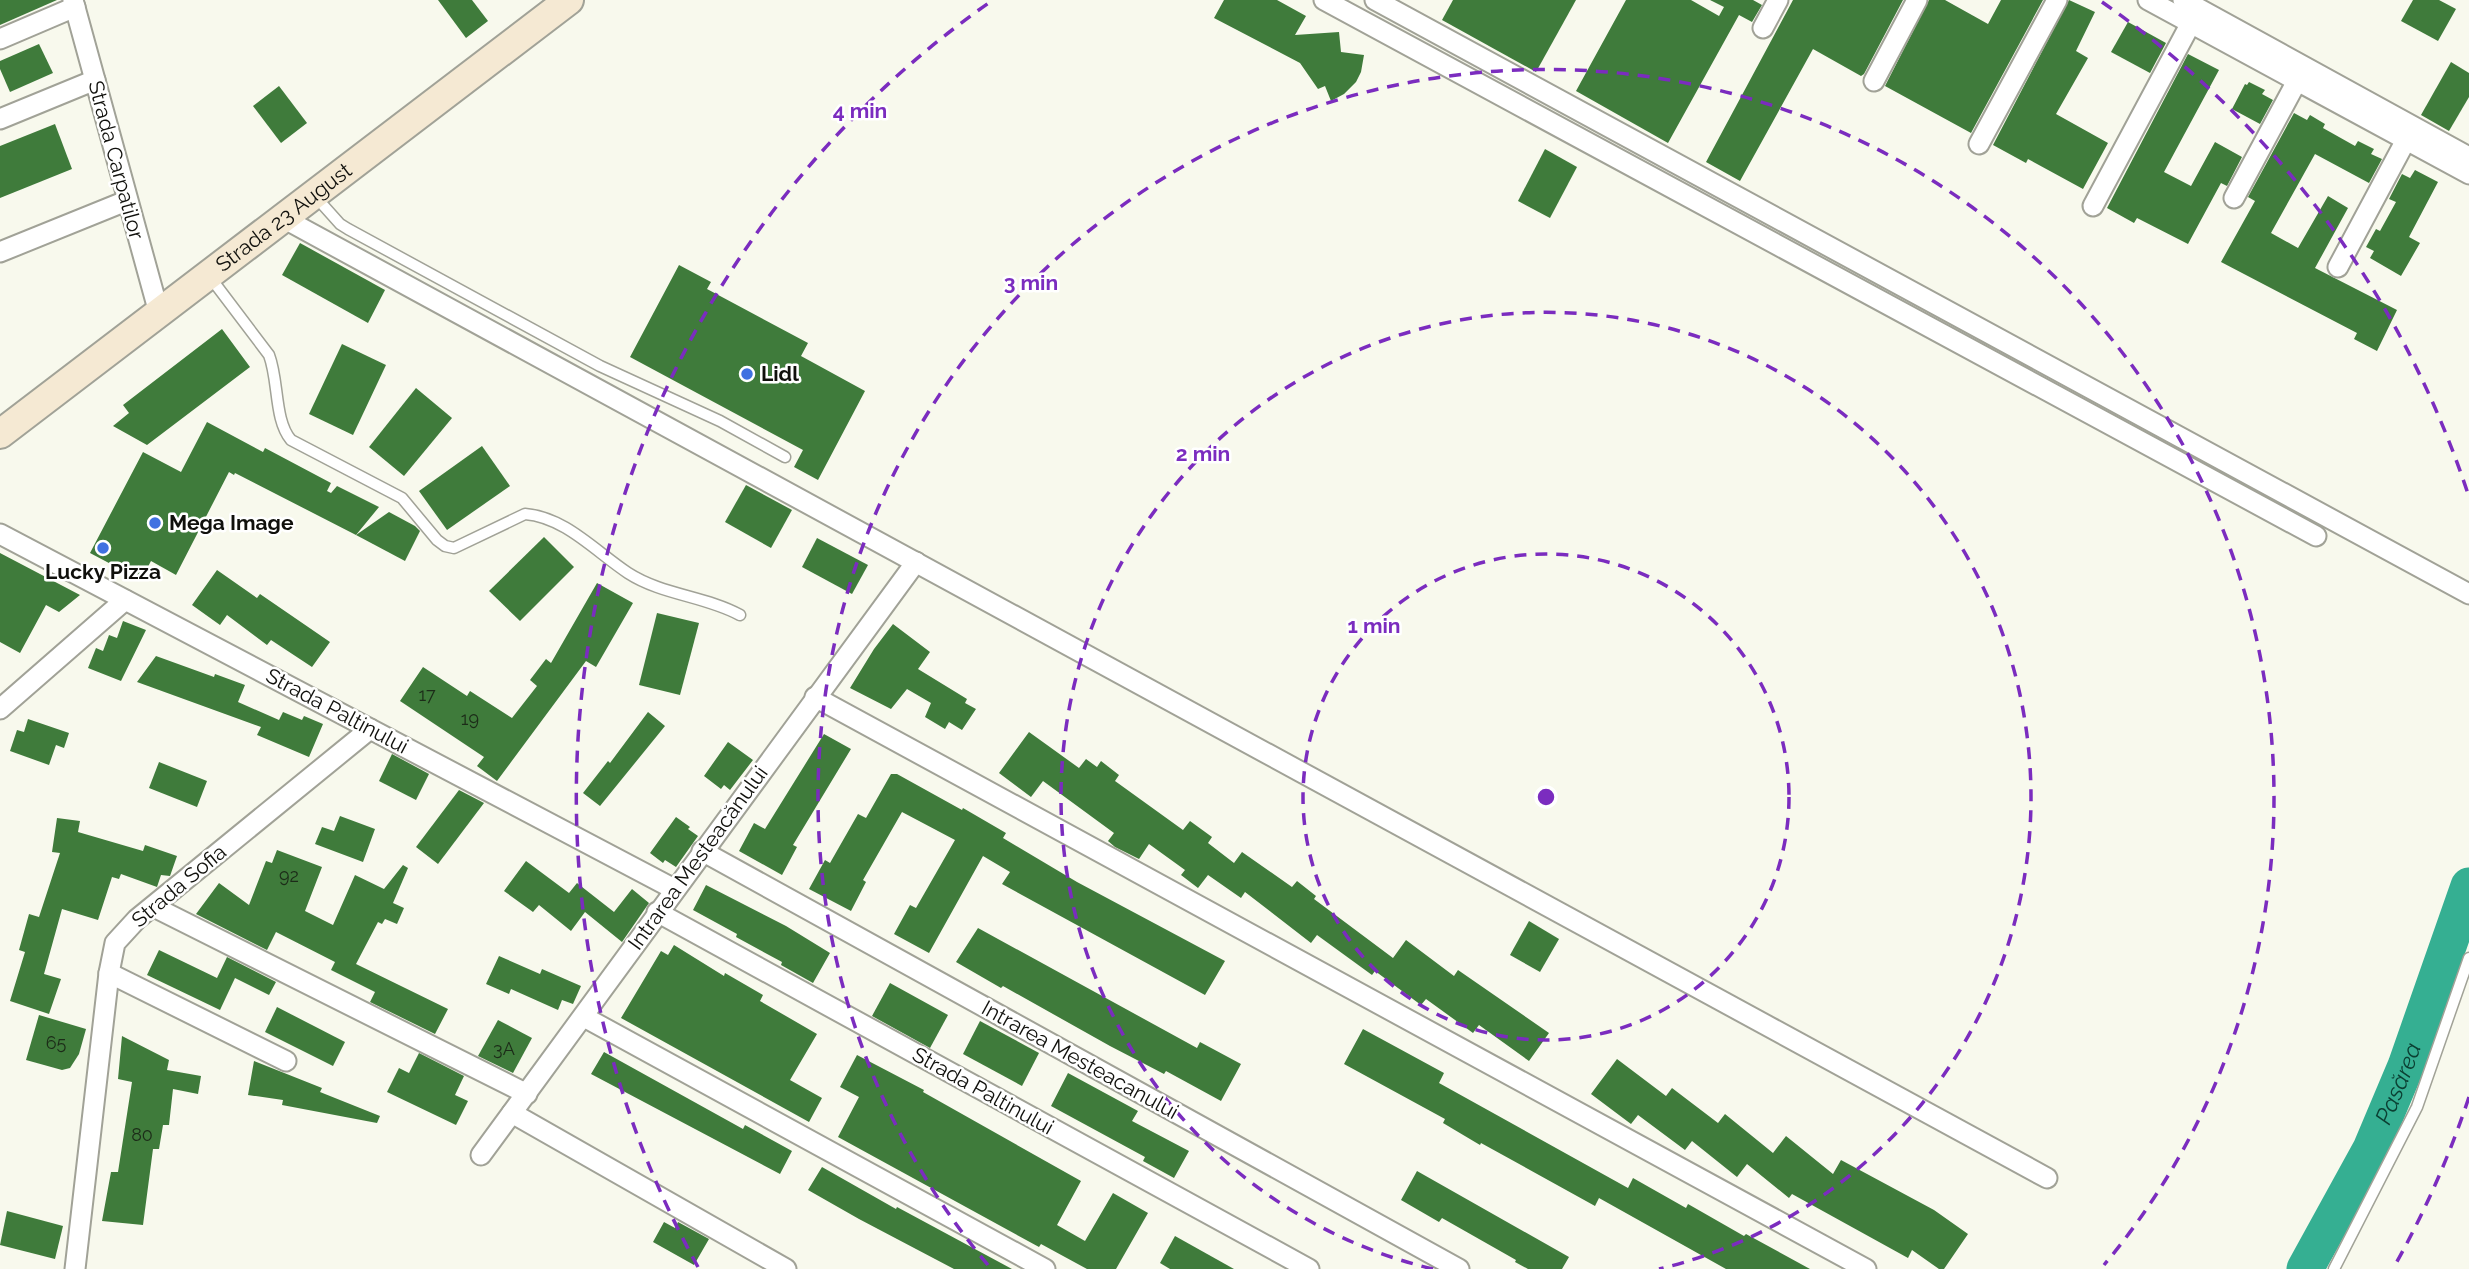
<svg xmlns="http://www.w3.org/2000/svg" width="2469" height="1269" font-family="Raleway,sans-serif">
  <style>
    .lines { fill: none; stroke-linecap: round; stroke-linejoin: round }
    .river { stroke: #35af92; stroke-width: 37 }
    .building { fill: #3f7b3b }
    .lane-casing { stroke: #a1a297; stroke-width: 13 }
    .street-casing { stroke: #a1a297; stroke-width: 23 }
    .secondary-casing { stroke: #a1a297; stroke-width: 32 }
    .lane { stroke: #fff; stroke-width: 10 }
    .street { stroke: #fff; stroke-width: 19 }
    .secondary { stroke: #f5e9d3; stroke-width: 28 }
    .ring { fill: none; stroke: #7b2cbf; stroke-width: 3.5; stroke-dasharray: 12 9 }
    .poi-dot { fill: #4071e1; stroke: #fff; stroke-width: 2.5 }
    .labels { text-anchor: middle; stroke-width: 5; stroke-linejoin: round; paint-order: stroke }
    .number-label { font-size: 18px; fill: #1c2b18 }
    .street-label { font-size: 21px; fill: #10100c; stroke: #fff }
    .poi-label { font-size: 21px; font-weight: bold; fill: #10100c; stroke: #fff; text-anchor: start }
    .water-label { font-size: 23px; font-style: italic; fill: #0b4033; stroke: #fff }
    .centre { fill: #7b2cbf; stroke: #fff; stroke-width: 3.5 }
    .ring-label { font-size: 21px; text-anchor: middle; font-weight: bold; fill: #7b2cbf; stroke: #fff; stroke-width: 5; stroke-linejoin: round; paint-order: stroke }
  </style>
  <rect width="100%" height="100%" fill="#f8f9ed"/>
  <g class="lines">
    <path class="river" id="s1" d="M2305,1269L2371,1149L2406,1066L2469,886"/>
  </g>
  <g class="building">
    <polygon points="0,0 57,0 0,25"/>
    <polygon points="438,0 472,0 488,21 466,38"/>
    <polygon points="1224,0 1277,0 1306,16 1295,35 1339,32 1341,52 1364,55 1361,72 1356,82 1344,94 1331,101 1325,86 1318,89 1300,63 1214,18"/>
    <polygon points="1453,0 1576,0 1536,72 1442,20"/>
    <polygon points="1626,0 1691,0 1719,16 1724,7 1710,0 1753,0 1762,5 1752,22 1739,15 1668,143 1576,91"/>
    <polygon points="1793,0 1903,0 1864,74 1861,76 1813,49 1740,181 1706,162"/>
    <polygon points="1929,0 1945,0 1988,24 2001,0 2043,0 1971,133 1885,86"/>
    <polygon points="2069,0 2095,12 2076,51 2088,58 2056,114 2108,143 2083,189 2028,159 2026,163 1993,145"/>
    <polygon points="2413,0 2439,0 2456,9 2438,41 2401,21"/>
    <polygon points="2128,22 2166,43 2150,73 2111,52"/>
    <polygon points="39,44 53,73 10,92 0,69 0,61"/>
    <polygon points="2188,54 2219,70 2164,172 2191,186 2215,142 2242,157 2227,186 2221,183 2188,244 2137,218 2134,223 2107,208"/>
    <polygon points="2451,62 2469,73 2469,97 2449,131 2421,115"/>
    <polygon points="2249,82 2265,90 2262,94 2273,100 2260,124 2232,109 2245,84 2247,85"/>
    <polygon points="279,86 307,123 281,143 253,106"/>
    <polygon points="2294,113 2307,120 2310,115 2325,124 2323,128 2355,146 2358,141 2374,149 2371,154 2382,159 2369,183 2315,154 2271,233 2298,248 2328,196 2348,208 2315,268 2397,310 2377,351 2354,339 2357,333 2221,262 2255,201 2248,197"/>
    <polygon points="55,124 72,169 0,198 0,146"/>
    <polygon points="1545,149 1577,167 1550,218 1518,201"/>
    <polygon points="2415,170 2438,182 2409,237 2420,243 2401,276 2370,258 2374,251 2366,247 2376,229 2380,231 2396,202 2389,199 2402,174 2410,178"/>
    <polygon points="300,243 385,290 368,323 282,275"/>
    <polygon points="679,265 711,282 707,289 808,343 801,356 865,391 818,480 794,467 803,450 630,357"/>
    <polygon points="222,329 250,367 147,445 113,426 129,413 123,405"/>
    <polygon points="342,344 386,365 353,435 309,414"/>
    <polygon points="416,388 452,418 404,476 369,447"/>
    <polygon points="207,422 263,452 265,448 331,483 327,491 331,493 337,486 379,507 356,535 235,473 234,475 229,472 176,575 151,561 141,580 90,553 143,452 181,472"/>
    <polygon points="482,446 510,486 447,530 419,491"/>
    <polygon points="746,485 792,510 771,548 725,522"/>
    <polygon points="389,512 415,526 420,531 405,561 356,535"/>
    <polygon points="544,537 574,567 520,621 489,591"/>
    <polygon points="817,538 868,565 852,594 802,567"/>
    <polygon points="0,553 80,595 59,612 46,605 20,653 0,642"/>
    <polygon points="217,570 257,598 260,594 330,642 312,667 271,640 267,645 227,615 220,625 192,605"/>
    <polygon points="597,583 633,603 596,667 586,661 497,781 477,766 484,757 400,701 423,667 467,696 470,691 512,718 537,686 530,680 546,659 551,663"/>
    <polygon points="657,613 699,623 680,695 639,685"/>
    <polygon points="123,621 146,630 121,681 88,668 96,648 103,651 109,635 117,638"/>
    <polygon points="893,624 930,652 918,669 967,699 965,703 976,709 962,730 949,722 945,729 925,717 931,703 907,689 891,709 850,688 874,649"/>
    <polygon points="156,656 214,677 215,674 245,685 238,702 279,720 283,712 302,720 304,716 323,724 309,757 257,735 261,727 137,682"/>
    <polygon points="648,712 665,726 600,806 583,793 608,761 610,763"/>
    <polygon points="28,719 69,733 64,748 56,745 49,765 10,751 17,730 24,732"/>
    <polygon points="1029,732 1079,768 1086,759 1097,767 1101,761 1119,775 1115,781 1183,830 1190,821 1212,837 1208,843 1234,863 1242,852 1292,887 1297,881 1316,896 1314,899 1393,958 1406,940 1454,976 1458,970 1549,1033 1529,1061 1479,1025 1473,1033 1426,999 1421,1005 1375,971 1372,975 1317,935 1311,943 1245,892 1241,898 1208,875 1198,888 1181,875 1185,870 1149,844 1139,859 1115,847 1108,841 1114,833 1043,781 1031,797 999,773"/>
    <polygon points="824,734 851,749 793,845 797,847 782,875 739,851 754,823 765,829"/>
    <polygon points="728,742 753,760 730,790 724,785 721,789 704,776"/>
    <polygon points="392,754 429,774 416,800 379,781"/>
    <polygon points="159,762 207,781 197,807 149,788"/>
    <polygon points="891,774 897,774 962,810 963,808 1006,833 1003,838 1077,882 1225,961 1205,995 1002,884 1010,872 983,856 929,953 894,934 910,905 916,908 955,840 902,812 863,880 866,882 851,911 809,889 825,860 830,863 858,814 866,818"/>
    <polygon points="459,790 484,803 438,864 416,847"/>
    <polygon points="340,816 375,829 363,862 315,844 322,827 334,831"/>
    <polygon points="676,817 690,827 688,829 698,836 676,867 665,860 663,863 650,853"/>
    <polygon points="57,818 80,821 78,832 143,851 145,845 177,856 170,876 161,875 157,887 121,874 119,879 112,877 98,920 62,909 44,974 61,979 49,1014 10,1001 25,952 19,950 29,914 39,917 60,853 52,852"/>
    <polygon points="277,850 322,867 305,911 333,925 355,875 384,889 403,865 408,868 393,903 404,908 397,924 385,919 382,924 378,922 356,964 448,1009 435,1034 370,1002 375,992 331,970 335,962 276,932 267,950 196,914 219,883 249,905 266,861 272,863"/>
    <polygon points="526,861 569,893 577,883 614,912 632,889 649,903 622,942 585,912 571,931 539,905 533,912 504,891"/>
    <polygon points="706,885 786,926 830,953 813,983 781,965 782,962 736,937 737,934 693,910"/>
    <polygon points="1529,921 1559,939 1540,972 1510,955"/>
    <polygon points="978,928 1197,1048 1200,1042 1241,1064 1221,1101 1166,1071 1164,1074 1110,1046 1003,986 1001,988 956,962"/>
    <polygon points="674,945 724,976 725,973 763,995 760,1001 817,1034 790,1080 822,1098 809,1122 621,1018 661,951 668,955"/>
    <polygon points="159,950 217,978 227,957 276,982 269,995 235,978 220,1010 147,975"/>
    <polygon points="499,956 540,974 542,969 581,986 573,1004 562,1000 558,1010 511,989 509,994 486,984"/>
    <polygon points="890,983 948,1015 930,1048 872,1016"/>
    <polygon points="277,1007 345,1042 333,1066 265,1032"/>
    <polygon points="39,1015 86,1029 79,1054 70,1068 62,1070 26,1060"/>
    <polygon points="498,1020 532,1038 513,1073 478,1056"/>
    <polygon points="980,1021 1039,1053 1022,1086 963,1054"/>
    <polygon points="1363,1029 1444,1073 1439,1083 1628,1188 1633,1178 1686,1208 1688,1204 1744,1236 1746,1234 1810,1269 1726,1269 1599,1198 1595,1206 1481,1143 1480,1145 1443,1123 1445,1119 1344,1064"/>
    <polygon points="122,1036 169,1060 167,1070 201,1076 198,1094 173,1089 169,1125 163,1125 159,1149 153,1149 143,1225 102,1221 111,1172 118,1172 132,1082 118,1079"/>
    <polygon points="604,1052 743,1129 745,1125 792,1151 780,1174 591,1074"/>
    <polygon points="419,1053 464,1076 455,1095 468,1101 456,1125 387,1092 399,1068 409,1073"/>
    <polygon points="857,1055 924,1090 923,1092 1081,1181 1057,1225 1085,1241 1113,1193 1148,1213 1116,1269 1087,1269 1041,1244 1039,1247 838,1137 859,1097 840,1087"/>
    <polygon points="1617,1059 1666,1096 1672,1088 1718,1123 1725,1114 1773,1153 1786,1136 1833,1174 1841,1160 1934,1210 1968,1234 1944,1269 1939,1269 1912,1250 1908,1258 1792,1194 1789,1198 1747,1164 1737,1177 1692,1141 1685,1150 1638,1115 1631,1124 1591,1094"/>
    <polygon points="254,1061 322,1088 320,1092 380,1116 377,1123 282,1105 283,1100 248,1095"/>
    <polygon points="1068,1073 1138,1111 1132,1121 1189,1151 1174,1178 1143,1161 1145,1157 1051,1106"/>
    <polygon points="822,1167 896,1209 897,1207 1012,1269 954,1269 859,1219 808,1190"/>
    <polygon points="1417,1171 1569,1257 1562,1269 1528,1269 1515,1262 1516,1260 1442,1218 1439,1222 1401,1200"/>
    <polygon points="7,1211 63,1226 55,1259 0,1245"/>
    <polygon points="664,1222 675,1228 678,1222 709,1239 694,1265 653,1242"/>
    <polygon points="1175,1236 1234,1269 1170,1269 1160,1263"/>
  </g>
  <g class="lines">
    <defs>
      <g id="lane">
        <polyline points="314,195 340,224 348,229 600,366 720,421 785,457"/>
        <path d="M210,277L269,355C279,381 274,420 291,440L402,498L437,540L445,546L454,548L525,514C565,517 596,552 628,573C662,595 705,596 740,615"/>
        <polyline points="2334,1269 2417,1107 2469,958"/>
      </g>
      <g id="street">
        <polyline points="73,0 159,313"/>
        <polyline points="1324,0 2316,536"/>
        <polyline points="1375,0 2469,594"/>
        <polyline points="2148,0 2469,174"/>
        <polyline points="2183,0 2469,157"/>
        <polyline points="1763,28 1778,0"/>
        <polyline points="0,39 75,7"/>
        <polyline points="1874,81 1917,0"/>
        <polyline points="0,119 95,80"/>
        <polyline points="1979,144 2057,0"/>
        <polyline points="2234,198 2297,81"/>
        <polyline points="2093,206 2191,23"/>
        <polyline points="283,218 2047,1178"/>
        <polyline points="0,252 126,201"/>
        <polyline points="2338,267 2406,140"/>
        <polyline points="0,534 674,889"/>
        <polyline points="815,697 1866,1269"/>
        <polyline points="0,709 125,600"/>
        <polyline points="702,851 1459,1269"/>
        <polyline points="154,907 527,1094"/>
        <polyline points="657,912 1309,1269"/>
        <polyline points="109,973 286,1061"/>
        <polyline points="584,1017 1045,1269"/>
        <polyline points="512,1113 786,1269"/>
        <polyline points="481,1155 916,562"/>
        <polyline points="75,1269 109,973 115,943 137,919 370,729"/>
      </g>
      <g id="secondary">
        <path id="s2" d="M0,434L569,0"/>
      </g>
    </defs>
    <use href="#lane" class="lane-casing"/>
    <use href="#street" class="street-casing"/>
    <use href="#secondary" class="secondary-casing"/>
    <use href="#lane" class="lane"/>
    <use href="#street" class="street"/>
    <use href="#secondary" class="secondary"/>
  </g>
  <g class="ring">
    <circle cx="1546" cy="797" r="243"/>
    <path d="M1433 1269A485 485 0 1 1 1659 1269"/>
    <path d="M988 1265A728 728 0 1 1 2104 1265"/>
    <path d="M2469 1097A970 970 0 0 1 2394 1267M698 1267A970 970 0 0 1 990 2M2102 2A970 970 0 0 1 2469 497"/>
  </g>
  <g class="poi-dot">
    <circle cx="747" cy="374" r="7"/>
    <circle cx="155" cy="523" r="7"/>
    <circle cx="103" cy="548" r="7"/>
  </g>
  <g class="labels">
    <g class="number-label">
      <text x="427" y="701">17</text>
      <text x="470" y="725">19</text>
      <text x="289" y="882">92</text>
      <text x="56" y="1049">65</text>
      <text x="504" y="1055">3A</text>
      <text x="142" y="1141">80</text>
    </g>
    <g class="street-label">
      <text transform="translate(116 160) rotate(75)" y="7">Strada Carpatilor</text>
      <text dy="7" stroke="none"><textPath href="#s2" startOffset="357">Strada 23 August</textPath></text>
      <text transform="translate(337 711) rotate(28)" y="7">Strada Paltinului</text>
      <text transform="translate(698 858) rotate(-54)" y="7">Intrarea Mesteacănului</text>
      <text transform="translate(179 886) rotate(-40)" y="7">Strada Sofia</text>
      <text transform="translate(1080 1060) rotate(29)" y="7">Intrarea Mesteacanului</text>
      <text transform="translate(983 1091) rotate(29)" y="7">Strada Paltinului</text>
    </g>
    <g class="poi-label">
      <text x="761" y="381">Lidl</text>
      <text x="169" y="530">Mega Image</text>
      <text x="103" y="579" text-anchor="middle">Lucky Pizza</text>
    </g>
    <g class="water-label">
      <text dy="8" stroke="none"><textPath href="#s1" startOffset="208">Pasărea</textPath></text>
    </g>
  </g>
  <circle cx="1546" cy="797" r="10" class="centre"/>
  <g class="ring-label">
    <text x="860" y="118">4 min</text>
    <text x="1031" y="290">3 min</text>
    <text x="1203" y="461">2 min</text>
    <text x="1374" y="633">1 min</text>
  </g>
</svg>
